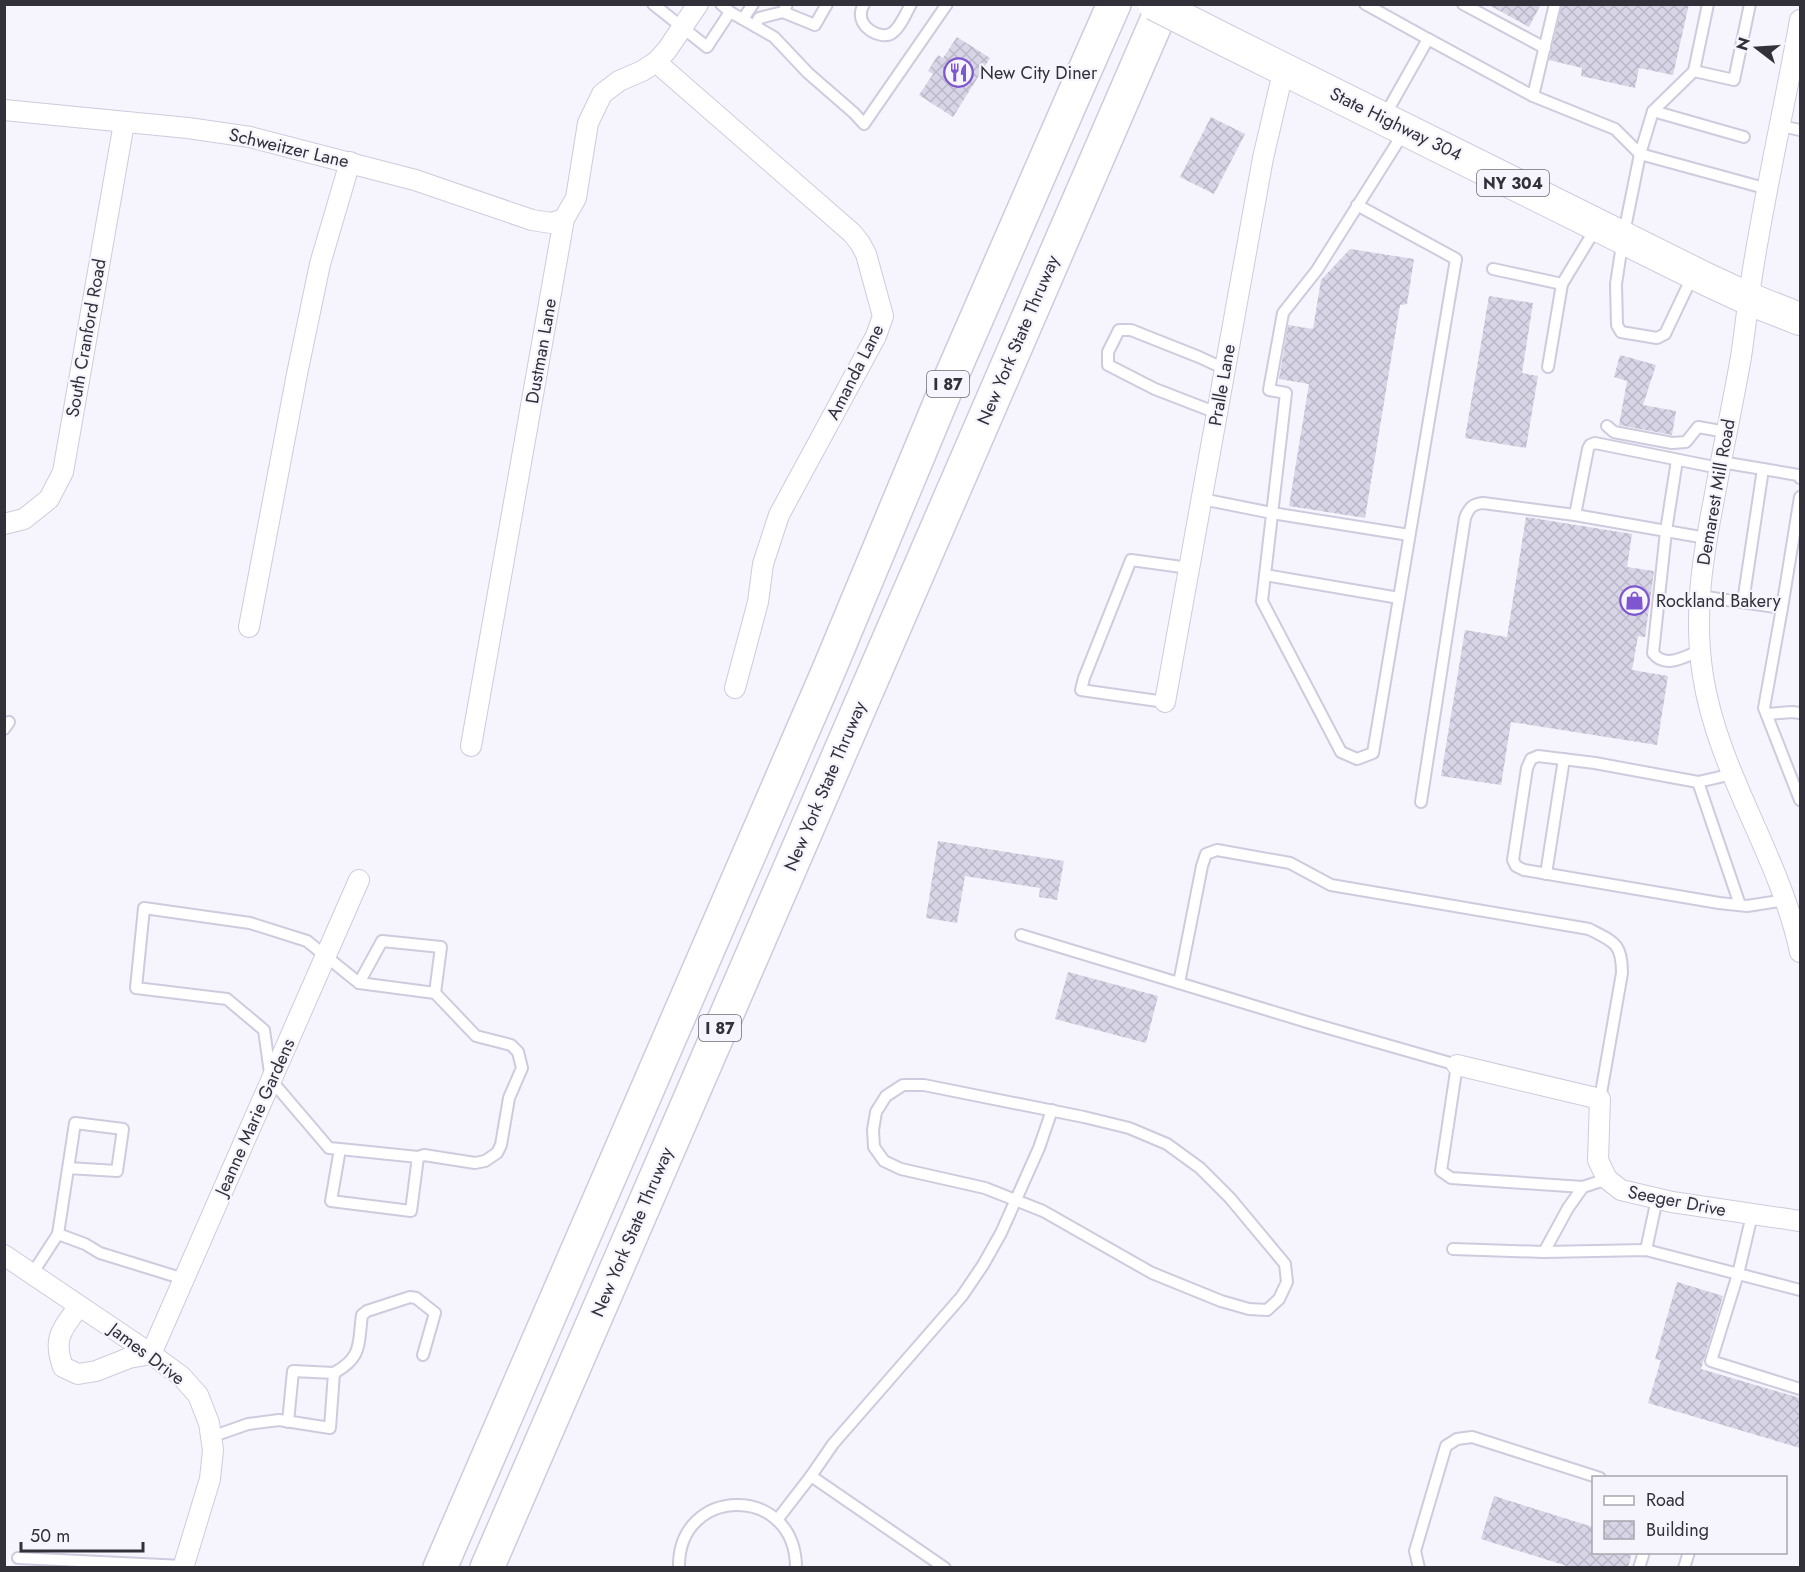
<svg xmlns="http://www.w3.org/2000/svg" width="1805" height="1572" font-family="Jost,sans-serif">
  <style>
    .building { fill: url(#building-cross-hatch) }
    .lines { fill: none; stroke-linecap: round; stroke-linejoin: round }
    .lane-casing { stroke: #cecbde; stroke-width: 14 }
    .street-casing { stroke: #cecbde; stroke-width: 22 }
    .primary-casing { stroke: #cecbde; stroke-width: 34 }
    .highway-casing { stroke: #cecbde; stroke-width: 36 }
    .lane { stroke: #fff; stroke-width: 10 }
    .street { stroke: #fff; stroke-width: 20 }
    .primary { stroke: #fff; stroke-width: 32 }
    .highway { stroke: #fff; stroke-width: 33 }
    .primary-bridge-casing { stroke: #cecbde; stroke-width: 34; stroke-linecap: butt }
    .primary-bridge { stroke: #fff; stroke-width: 32 }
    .labels { text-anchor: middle; stroke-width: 4.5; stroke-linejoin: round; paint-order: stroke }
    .shield { fill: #f6f4fc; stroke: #6d6b73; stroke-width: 1.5 }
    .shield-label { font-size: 16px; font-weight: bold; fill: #323038 }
    .poi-label { font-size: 18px; fill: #323038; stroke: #f6f4fc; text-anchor: start }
    .street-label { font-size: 18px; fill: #323038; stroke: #f6f4fc }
  </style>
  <defs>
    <pattern id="building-cross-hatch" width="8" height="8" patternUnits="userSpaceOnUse" patternTransform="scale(1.5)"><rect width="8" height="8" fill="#d8d5e7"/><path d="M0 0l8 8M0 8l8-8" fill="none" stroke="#bab7c7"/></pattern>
  </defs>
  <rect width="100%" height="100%" fill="#f6f4fc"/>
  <g class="building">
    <polygon points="1487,4 1541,4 1529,27"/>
    <polygon points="1562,4 1689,4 1673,75 1639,68 1635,88 1581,76 1582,68 1549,60"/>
    <polygon points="957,37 990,58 953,117 919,95 933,74 928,71 938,55 943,58"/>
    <polygon points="1211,117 1245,134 1214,194 1180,177"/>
    <polygon points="1350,249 1414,259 1407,304 1400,305 1365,518 1289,506 1309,384 1279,379 1288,325 1313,329 1321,280"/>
    <polygon points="1489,296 1533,303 1522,373 1538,376 1526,448 1465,438"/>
    <polygon points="1620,355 1656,365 1643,405 1676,411 1672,435 1619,425 1627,381 1614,377"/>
    <polygon points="1526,517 1632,534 1627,567 1654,571 1645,637 1638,636 1632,670 1668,676 1657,745 1511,722 1501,785 1441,776 1465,630 1507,637"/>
    <polygon points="938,841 1064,861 1057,900 1039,897 1040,888 965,876 957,923 926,918"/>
    <polygon points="1068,972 1158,996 1146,1043 1055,1019"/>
    <polygon points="1677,1282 1723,1296 1701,1369 1800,1398 1800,1448 1648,1403 1661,1360 1655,1359"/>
    <polygon points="1494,1496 1593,1527 1593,1552 1632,1552 1628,1568 1573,1568 1481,1539"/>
  </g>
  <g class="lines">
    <defs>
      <g id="lane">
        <polyline points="653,4 707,47 730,12 721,4"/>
        <path d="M864,4C851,26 882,41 892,33C900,28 906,13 911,4"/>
        <polyline points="1365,4 1428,39"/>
        <polyline points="1463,4 1545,48"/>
        <polyline points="730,12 774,37 808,73 854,113 864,124 947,4"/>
        <polyline points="783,12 815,25 827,4"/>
        <polyline points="743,19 753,4"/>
        <polyline points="755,26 759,18 783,12 787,4"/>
        <polyline points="1694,71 1708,4"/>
        <polyline points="1533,96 1555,4"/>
        <polyline points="1653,111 1744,137"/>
        <polyline points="1384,117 1428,39 1533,96 1615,129 1640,154 1768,189"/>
        <polyline points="1781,126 1800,130"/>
        <polyline points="1357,205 1456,259 1373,753 1357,759 1341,752 1262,601 1286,393 1269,390 1283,313 1317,270 1404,132"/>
        <polyline points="1493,269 1562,284"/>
        <polyline points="1693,275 1665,334 1657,338 1621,332 1617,325 1616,284 1623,238 1640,154 1653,111 1694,71 1734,80 1750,4"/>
        <polyline points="1548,367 1562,284 1596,228"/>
        <polyline points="1217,413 1155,389 1108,365 1108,352 1119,330 1131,330 1199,357 1225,369"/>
        <polyline points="1607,426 1614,432 1672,443 1686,442 1698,427 1726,432"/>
        <path d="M1677,460L1666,531L1653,653C1665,669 1684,657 1699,651"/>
        <polyline points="1721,462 1763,469 1743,602"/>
        <polyline points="1763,469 1798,475 1800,478"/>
        <polyline points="1202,499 1272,513 1409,535"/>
        <polyline points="1575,515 1588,449 1590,445 1595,443 1719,468"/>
        <polyline points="1265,575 1399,598"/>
        <polyline points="1699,596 1782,608 1764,708 1800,800"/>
        <polyline points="1782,608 1800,497"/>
        <polyline points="1165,702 1081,690 1084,678 1131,560 1189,568"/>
        <polyline points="1767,714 1792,712 1800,713"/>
        <polyline points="4,729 9,722"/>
        <polyline points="1733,774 1698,782 1595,763 1538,756 1531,759 1527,768 1513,860 1516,866 1524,870 1719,903 1747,906 1786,900"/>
        <polyline points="1698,782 1740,905"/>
        <path d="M1421,802L1465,518C1469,508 1472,504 1483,503L1575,515L1706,538"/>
        <polyline points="1546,874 1564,759"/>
        <polyline points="1021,935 1307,1022 1457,1065 1441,1171 1451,1178 1583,1187"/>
        <polyline points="359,983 382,941 441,947 435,993"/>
        <path d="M1179,983L1202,866L1206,854L1217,850L1290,863L1331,885L1589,929C1614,942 1622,943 1622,973L1600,1099"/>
        <polygon points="903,1085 924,1085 1084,1117 1129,1128 1167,1144 1200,1168 1230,1198 1285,1264 1287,1282 1279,1299 1267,1310 1249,1309 1221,1301 1152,1273 1043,1211 985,1188 901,1169 884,1161 874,1147 873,1130 876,1112 886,1096"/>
        <polyline points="340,1149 331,1201 411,1211 418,1157 340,1149 329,1148 271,1080 264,1030 227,999 136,988 144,908 250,923 307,941 359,983 435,993 476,1036 511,1045 518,1052 522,1068 509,1098 501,1145 497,1153 485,1161 475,1163 424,1155 418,1157"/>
        <polyline points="1752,1215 1738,1274 1711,1361 1800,1389"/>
        <polyline points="58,1234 85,1244 100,1253 184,1279"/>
        <polyline points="1453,1249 1544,1252 1646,1250 1800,1290"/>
        <polyline points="1646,1250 1657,1199"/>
        <polyline points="1544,1252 1568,1208 1583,1187 1607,1179"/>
        <polyline points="32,1274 58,1234 75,1123 123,1129 117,1171 68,1168"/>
        <path d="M334,1373C363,1357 358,1344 362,1315L367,1311L410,1297L416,1298L435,1313L423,1355"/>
        <polyline points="211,1437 248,1424 279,1420 330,1428 334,1373 293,1371 288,1422"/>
        <polyline points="811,1476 945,1568"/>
        <polyline points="777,1520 811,1476 833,1444 962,1296 983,1265 1001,1233 1039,1148 1052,1110"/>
        <polyline points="18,1558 183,1566"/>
        <path d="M679,1568C677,1485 796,1483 796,1568"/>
        <polyline points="1419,1568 1415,1551 1446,1446 1457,1439 1472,1437 1600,1478"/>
        <polyline points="1639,1568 1644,1552"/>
        <polyline points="1684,1568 1689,1552"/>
      </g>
      <g id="street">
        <path d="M1800,20C1786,99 1768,178 1755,257C1749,290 1746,324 1741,357C1733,403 1723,448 1715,494C1703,555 1693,614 1703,676C1718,773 1780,856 1800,952"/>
        <polyline points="656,62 852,233 860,243 866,254 883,316 876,336 779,515 763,564 758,602 735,688"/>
        <polyline points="4,110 188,128 250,137 415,180 532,220 551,223 564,219"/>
        <polyline points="4,524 24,519 49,499 63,472 124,123"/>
        <polyline points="249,627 297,374 320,264 350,162"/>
        <polyline points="1165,702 1263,158 1284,68"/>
        <polyline points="471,746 564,219 576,198 588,123 602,94 619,81 642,71 656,62 667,50 698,4"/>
        <polyline points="1457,1065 1600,1099 1598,1160 1607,1179 1621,1190 1672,1202 1800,1221"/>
        <polyline points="4,1255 151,1354 181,1376 198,1395 209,1423 213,1450 210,1479 183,1568"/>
        <path d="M79,1306C63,1329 52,1337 63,1367L78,1374L96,1371L129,1358L151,1354L359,880"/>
      </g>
      <polyline id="primary" points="1227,41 1708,280 1749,299 1800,319"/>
      <g id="highway">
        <polyline points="440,1568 828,672 948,384 1073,97 1114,4"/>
        <polyline points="487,1568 1164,4"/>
      </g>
    </defs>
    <use href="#lane" class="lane-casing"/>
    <use href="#street" class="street-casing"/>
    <use href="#primary" class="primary-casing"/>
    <use href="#highway" class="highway-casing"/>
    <use href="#lane" class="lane"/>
    <use href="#street" class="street"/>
    <use href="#primary" class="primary"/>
    <use href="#highway" class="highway"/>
    <defs>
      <polyline id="primary-bridge" points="1154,4 1227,41"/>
    </defs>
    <use href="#primary-bridge" class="primary-bridge-casing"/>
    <use href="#primary-bridge" class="primary-bridge"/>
  </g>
  <defs>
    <symbol id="restaurant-ring" viewBox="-11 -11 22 22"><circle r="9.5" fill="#f6f4fc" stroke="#7d56d0" stroke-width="1.5"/><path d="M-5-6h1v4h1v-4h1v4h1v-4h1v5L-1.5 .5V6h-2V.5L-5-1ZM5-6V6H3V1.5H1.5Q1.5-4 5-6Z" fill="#7d56d0"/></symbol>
    <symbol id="shop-ring" viewBox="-11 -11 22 22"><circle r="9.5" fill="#f6f4fc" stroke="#7d56d0" stroke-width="1.5"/><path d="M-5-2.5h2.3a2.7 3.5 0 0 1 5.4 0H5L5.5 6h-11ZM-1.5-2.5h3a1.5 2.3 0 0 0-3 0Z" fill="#7d56d0"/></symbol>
  </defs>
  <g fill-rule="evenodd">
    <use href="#restaurant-ring" x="942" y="56" width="33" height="33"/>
    <use href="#shop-ring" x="1618" y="584" width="33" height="33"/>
  </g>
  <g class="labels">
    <g class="shield">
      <rect x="1477" y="170" width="72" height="26" rx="4.5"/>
      <rect x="927" y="371" width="42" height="26" rx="4.5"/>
      <rect x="699" y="1015" width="42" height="26" rx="4.5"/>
    </g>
    <g class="shield-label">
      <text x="1513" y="189">NY 304</text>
      <text x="948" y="390">I 87</text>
      <text x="720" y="1034">I 87</text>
    </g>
    <g class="poi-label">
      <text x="980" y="79">New City Diner</text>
      <text x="1656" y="607">Rockland Bakery</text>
    </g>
    <g class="street-label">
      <text transform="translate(1396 124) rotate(26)" y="6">State Highway 304</text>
      <text transform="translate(289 148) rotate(13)" y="6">Schweitzer Lane</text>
      <text transform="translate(86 338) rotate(-80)" y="6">South Cranford Road</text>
      <text transform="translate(1018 340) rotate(-67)" y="6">New York State Thruway</text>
      <text transform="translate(541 351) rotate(-80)" y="6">Dustman Lane</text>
      <text transform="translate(855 372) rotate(-63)" y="6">Amanda Lane</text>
      <text transform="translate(1222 385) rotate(-80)" y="6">Pralle Lane</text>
      <text transform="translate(1716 492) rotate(-80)" y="6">Demarest Mill Road</text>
      <text transform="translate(825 786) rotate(-67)" y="6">New York State Thruway</text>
      <text transform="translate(255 1117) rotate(-66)" y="6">Jeanne Marie Gardens</text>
      <text transform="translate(1677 1201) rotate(11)" y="6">Seeger Drive</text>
      <text transform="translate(632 1232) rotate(-67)" y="6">New York State Thruway</text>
      <text transform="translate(147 1354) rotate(37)" y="6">James Drive</text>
    </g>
  </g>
  <rect width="1805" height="1572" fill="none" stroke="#323038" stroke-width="12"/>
  <rect x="1592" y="1476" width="195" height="78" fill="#f6f4fc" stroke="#a8a6ae" stroke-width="1.5"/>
  <rect x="1604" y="1496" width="30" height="9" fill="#ffffff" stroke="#a8a6ae" stroke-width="1.5"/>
  <text x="1646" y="1506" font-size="18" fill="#323038">Road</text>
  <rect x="1604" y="1521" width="30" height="18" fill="url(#building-cross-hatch)" stroke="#a8a6ae" stroke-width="1.5"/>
  <text x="1646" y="1536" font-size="18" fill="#323038">Building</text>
  <g transform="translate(1757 48) rotate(287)" stroke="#f6f4fc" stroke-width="4.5" paint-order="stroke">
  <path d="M0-4.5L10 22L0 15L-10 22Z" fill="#323038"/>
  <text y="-9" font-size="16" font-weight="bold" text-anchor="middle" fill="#323038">N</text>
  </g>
  <path d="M21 1542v9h122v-9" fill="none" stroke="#323038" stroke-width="3"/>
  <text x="30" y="1542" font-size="18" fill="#323038" stroke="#f6f4fc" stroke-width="4.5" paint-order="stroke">50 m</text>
</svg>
